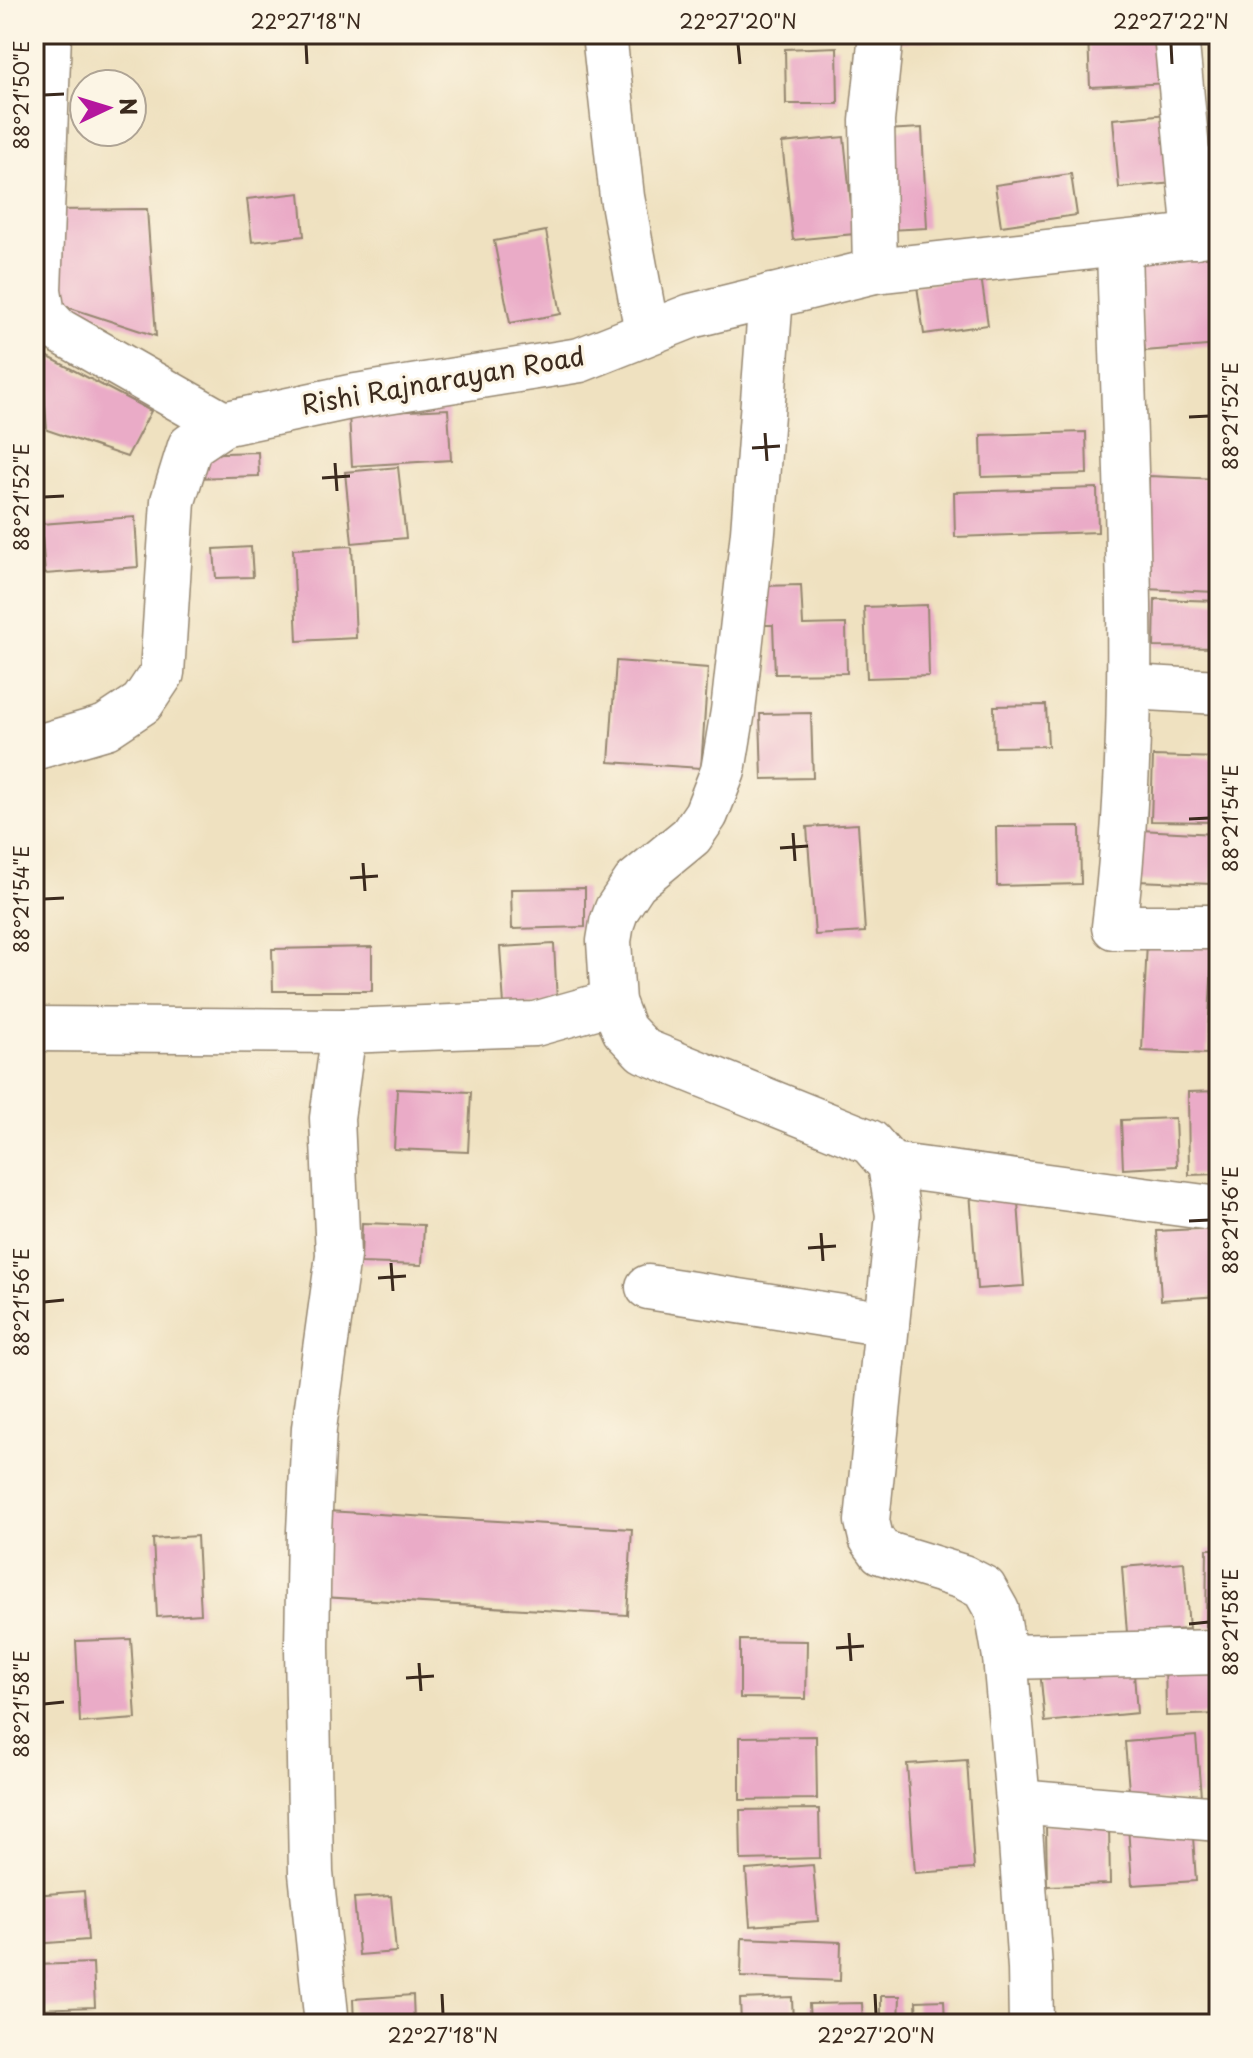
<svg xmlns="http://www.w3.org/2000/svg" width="1253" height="2058" font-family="'Playpen Sans',sans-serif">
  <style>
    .building { fill: #eaabc7 }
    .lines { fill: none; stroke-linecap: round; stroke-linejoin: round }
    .street-casing { stroke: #95866f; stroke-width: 47 }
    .street { stroke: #fff; stroke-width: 44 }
    .ticks { fill: none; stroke: #3b2a1e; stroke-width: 3 }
    .labels { text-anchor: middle; stroke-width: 6; stroke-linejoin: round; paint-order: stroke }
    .street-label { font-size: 26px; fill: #3b2a1e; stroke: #fcf5e5 }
    .neatline { fill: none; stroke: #3b2a1e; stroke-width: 3 }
    .ticks-label { font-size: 20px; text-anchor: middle; fill: #3b2a1e }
  </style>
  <rect width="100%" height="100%" fill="#fcf5e5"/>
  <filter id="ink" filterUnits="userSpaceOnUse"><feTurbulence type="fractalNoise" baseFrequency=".0125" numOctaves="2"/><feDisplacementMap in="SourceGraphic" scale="16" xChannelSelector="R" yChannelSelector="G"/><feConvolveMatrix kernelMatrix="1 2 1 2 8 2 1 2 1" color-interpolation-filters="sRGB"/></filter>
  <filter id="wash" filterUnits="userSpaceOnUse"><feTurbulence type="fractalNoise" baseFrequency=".006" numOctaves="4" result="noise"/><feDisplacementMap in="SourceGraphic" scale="32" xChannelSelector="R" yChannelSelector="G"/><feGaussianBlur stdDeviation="1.8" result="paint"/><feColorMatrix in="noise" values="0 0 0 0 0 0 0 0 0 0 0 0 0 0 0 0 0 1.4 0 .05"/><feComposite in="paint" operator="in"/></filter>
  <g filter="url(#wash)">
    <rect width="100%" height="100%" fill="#efe1c0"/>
    <g id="blocks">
      <g class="building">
        <polygon points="896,34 972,34 972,39 896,42"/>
        <polygon points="1088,34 1166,34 1169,83 1090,87"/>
        <polygon points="837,47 838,104 786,104 785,49"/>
        <polygon points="1179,113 1185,182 1119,188 1113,119"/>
        <polygon points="922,128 927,228 889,230 884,130"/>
        <polygon points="844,137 854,234 793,240 782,143"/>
        <polygon points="1071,174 1077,215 1001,226 995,185"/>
        <polygon points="300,193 304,236 252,242 247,199"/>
        <polygon points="147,209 156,336 49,301 52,210"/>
        <polygon points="546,231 561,314 510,323 494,241"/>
        <polygon points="1219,253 1219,345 1145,351 1137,259"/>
        <polygon points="981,276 988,325 924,334 917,286"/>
        <polygon points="41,353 151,411 127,457 47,430"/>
        <polygon points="448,409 451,460 352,466 349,414"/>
        <polygon points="1086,432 1087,474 982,477 981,435"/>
        <polygon points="258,452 259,476 193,478 192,454"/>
        <polygon points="398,467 406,538 352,543 345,472"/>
        <polygon points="1149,476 1219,479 1216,592 1145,589"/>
        <polygon points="1097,488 1098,532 955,537 954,492"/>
        <polygon points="135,517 138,567 45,574 41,524"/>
        <polygon points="352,546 356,638 297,641 293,549"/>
        <polygon points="251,547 253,577 216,578 214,549"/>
        <polygon points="801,585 803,625 846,624 847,673 775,674 773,625 764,625 762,586"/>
        <polygon points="1155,599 1219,601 1219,648 1154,647"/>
        <polygon points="927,605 929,676 867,678 864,607"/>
        <polygon points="616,661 708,668 701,768 609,762"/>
        <polygon points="1046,705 1048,746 995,747 994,706"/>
        <polygon points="811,713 813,778 762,779 760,714"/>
        <polygon points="1153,756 1219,758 1218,822 1151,821"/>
        <polygon points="858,824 865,932 815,935 807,827"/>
        <polygon points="1080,826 1081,884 997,886 996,827"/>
        <polygon points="1140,830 1214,834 1212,884 1137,881"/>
        <polygon points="585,888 585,927 512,929 511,889"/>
        <polygon points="1147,941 1213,944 1207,1054 1142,1051"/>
        <polygon points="554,944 557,1002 504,1005 500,947"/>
        <polygon points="372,947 372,991 273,991 272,949"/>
        <polygon points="397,1089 471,1092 468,1152 394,1149"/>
        <polygon points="1219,1091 1219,1174 1189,1175 1188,1092"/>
        <polygon points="1175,1118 1177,1166 1123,1169 1121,1120"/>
        <polygon points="1017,1188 1024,1286 977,1289 970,1191"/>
        <polygon points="362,1223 424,1225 422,1265 361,1263"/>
        <polygon points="1219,1228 1219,1296 1161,1300 1157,1231"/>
        <polygon points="327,1511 632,1529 627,1615 322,1597"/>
        <polygon points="197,1536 201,1614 157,1617 153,1539"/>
        <polygon points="1207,1549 1219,1549 1219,1626 1206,1626"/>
        <polygon points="1184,1562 1189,1629 1127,1633 1122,1567"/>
        <polygon points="131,1639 136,1719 80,1723 76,1641"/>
        <polygon points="740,1640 807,1641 806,1699 740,1698"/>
        <polygon points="1219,1657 1219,1714 1166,1716 1165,1658"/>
        <polygon points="1133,1661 1137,1713 1045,1722 1040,1670"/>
        <polygon points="816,1736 817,1799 740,1800 740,1737"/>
        <polygon points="1196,1736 1201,1796 1130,1802 1125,1742"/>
        <polygon points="967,1760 974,1869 915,1873 907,1764"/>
        <polygon points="819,1809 820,1858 741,1860 740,1810"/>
        <polygon points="1192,1822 1196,1881 1132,1885 1128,1826"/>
        <polygon points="1109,1824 1110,1884 1047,1886 1046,1825"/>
        <polygon points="813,1865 818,1921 750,1926 746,1870"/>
        <polygon points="84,1891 88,1940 34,1944 34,1895"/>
        <polygon points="391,1896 396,1952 359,1955 354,1898"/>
        <polygon points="742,1938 841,1942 840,1981 741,1977"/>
        <polygon points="93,1963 95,2007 34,2009 34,1965"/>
        <polygon points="413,1995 414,2023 354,2024 353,1999"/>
        <polygon points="881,1996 900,1996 899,2024 881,2024"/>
        <polygon points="792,1997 793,2024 741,2024 740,1999"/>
        <polygon points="944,2000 945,2024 917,2024 916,2001"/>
        <polygon points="862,2003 863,2024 810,2024 809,2004"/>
      </g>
    </g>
  </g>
  <g filter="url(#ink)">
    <use href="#blocks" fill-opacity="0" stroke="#95866f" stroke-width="2"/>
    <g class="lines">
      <defs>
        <g id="street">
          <polyline points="49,34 39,290 43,314 58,330 223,424"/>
          <polyline points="604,34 622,197 647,332"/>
          <polyline points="1176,34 1195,236"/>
          <path d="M1119,245C1124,472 1142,701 1114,927H1219"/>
          <polyline points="875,271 872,121 881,34"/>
          <polyline points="771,296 753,532 733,711 723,771 706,814 691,836 635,882 617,909 612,923 609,941 613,1002 624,1030 644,1051 870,1142 890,1165 898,1215 867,1521 871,1538 881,1552 963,1577 984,1588 997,1611 1005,1657 1018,1802 1030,1968 1031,2024"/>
          <polyline points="1130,687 1219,692"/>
          <polyline points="34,748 106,727 142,703 162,673 173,501 190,446 223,424 350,397 580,360 691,316 875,271 1219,233"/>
          <polyline points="34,1029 344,1031 535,1024 613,1002"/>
          <polyline points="890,1165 1219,1209"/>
          <polyline points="648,1287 887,1324"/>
          <polyline points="1005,1657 1219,1652"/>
          <polyline points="1018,1802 1219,1819"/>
          <polyline points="327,2024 311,1873 307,1647 309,1531 314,1428 338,1256 332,1118 344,1031"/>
        </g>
      </defs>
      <use href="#street" class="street-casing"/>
      <use href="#street" class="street"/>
    </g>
  </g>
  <path class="ticks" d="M306,44L307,64M738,44L740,64M1171,44L1172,64M44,95L64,94M1189,417L1209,416M765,433L767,461M752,448L780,446M335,463L337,491M322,478L350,476M44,497L64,496M1189,819L1209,818M793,833L795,861M780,848L808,846M363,863L365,891M350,878L378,876M44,899L64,898M1189,1221L1209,1220M821,1233L823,1261M808,1248L836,1246M391,1263L393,1291M378,1278L406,1276M44,1302L64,1300M1189,1624L1209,1622M849,1633L851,1661M836,1648L864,1646M419,1663L421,1691M406,1678L434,1676M44,1704L64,1702M442,1994L443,2014M875,1994L876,2014"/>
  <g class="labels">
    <g class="street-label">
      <text transform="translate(443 381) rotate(-10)" y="9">Rishi Rajnarayan Road</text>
    </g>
  </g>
  <rect width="1253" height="2058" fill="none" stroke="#fcf5e5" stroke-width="88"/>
  <g transform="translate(108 108) rotate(86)"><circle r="38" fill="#fcf5e5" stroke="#afa495" stroke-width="2"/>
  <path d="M0-6L14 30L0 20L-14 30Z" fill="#b5179e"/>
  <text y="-12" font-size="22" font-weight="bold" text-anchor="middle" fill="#3b2a1e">N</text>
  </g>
  <rect x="44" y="44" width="1165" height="1970" class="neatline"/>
  <g class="ticks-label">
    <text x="306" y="29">22°27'18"N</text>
    <text x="738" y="29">22°27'20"N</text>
    <text x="1171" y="29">22°27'22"N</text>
    <text transform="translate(22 95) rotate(-90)" y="7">88°21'50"E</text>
    <text transform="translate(1231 416) rotate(-90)" y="7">88°21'52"E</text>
    <text transform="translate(22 497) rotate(-90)" y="7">88°21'52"E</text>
    <text transform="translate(1231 818) rotate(-90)" y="7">88°21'54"E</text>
    <text transform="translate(22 899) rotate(-90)" y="7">88°21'54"E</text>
    <text transform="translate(1231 1220) rotate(-90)" y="7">88°21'56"E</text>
    <text transform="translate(22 1302) rotate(-90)" y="7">88°21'56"E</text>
    <text transform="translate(1231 1622) rotate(-90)" y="7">88°21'58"E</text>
    <text transform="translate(22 1704) rotate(-90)" y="7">88°21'58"E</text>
    <text x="443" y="2043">22°27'18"N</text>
    <text x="876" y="2043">22°27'20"N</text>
  </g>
</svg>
